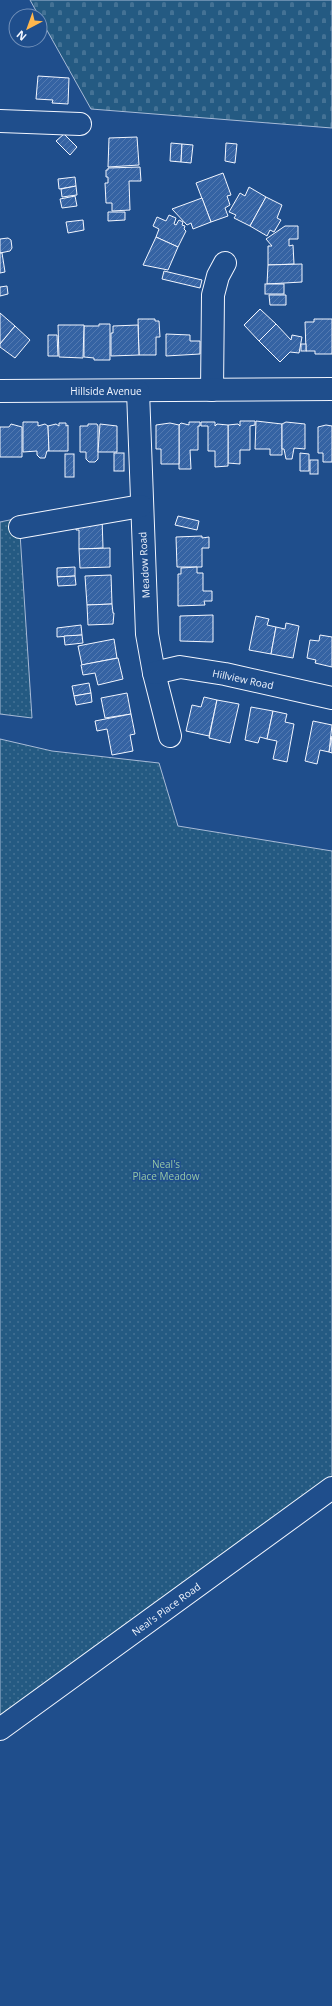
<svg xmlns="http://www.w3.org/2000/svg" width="332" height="2006" font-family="'Open Sans',sans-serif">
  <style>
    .cemetery { fill: url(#cemetery-stones); stroke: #a8bbd7 }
    .park { fill: url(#park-dots); stroke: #a8bbd7 }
    .building { fill: url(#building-hatch); stroke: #f2f6ff }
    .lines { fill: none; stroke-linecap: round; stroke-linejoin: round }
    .minor-casing { stroke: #f2f6ff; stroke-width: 24 }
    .minor { stroke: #1f4e8c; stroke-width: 22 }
    .labels { text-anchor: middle; stroke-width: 3; stroke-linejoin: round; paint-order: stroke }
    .street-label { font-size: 10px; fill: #f2f6ff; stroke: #1f4e8c }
    .park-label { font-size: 10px; fill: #97c8a6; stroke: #1f4e8c }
  </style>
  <defs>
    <pattern id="cemetery-stones" width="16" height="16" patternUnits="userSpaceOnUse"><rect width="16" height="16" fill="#245a82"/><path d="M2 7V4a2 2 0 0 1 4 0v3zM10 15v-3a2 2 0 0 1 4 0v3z" fill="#447295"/></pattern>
    <pattern id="park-dots" width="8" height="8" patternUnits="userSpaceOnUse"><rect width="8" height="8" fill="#245a82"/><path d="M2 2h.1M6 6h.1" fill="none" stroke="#447295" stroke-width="1.8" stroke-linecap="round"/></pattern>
    <pattern id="building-hatch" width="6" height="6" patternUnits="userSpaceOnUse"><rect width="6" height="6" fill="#3563a3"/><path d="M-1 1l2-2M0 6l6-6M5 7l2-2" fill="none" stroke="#537ab1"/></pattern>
  </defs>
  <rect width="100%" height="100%" fill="#1f4e8c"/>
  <polygon class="cemetery" points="30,0 332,0 332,128 91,109"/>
  <g class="park">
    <polygon points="19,518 32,718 0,714 0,522"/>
    <polygon points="0,739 52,751 159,763 178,826 332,851 332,1488 0,1729"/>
  </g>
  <g class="building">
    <polygon points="38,76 69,78 68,104 52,103 53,100 36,99"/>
    <polygon points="64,134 77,147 70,155 56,141"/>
    <polygon points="137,137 139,165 108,167 109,138"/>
    <polygon points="171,143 182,144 181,162 170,161"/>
    <polygon points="226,143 237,144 235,163 225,161"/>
    <polygon points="182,144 193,145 191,163 181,162"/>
    <polygon points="140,167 141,181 129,181 130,210 112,211 112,203 106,203 105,183 108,183 108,177 106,177 106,170 108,170 108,168"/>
    <polygon points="223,173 231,195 227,196 230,205 225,208 228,216 211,222 196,183"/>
    <polygon points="75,177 76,186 59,189 58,179"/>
    <polygon points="76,186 77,195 62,197 61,189"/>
    <polygon points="249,187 266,197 250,226 234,218 236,215 229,212 240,193 245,196"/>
    <polygon points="75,196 77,206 62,208 60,199"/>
    <polygon points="266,197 282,205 277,218 281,220 274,232 270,230 267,236 250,226"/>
    <polygon points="202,198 211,222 193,229 191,223 187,225 172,209"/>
    <polygon points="108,212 125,212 125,220 108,221"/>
    <polygon points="169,215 176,218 174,224 176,225 179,220 183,222 182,225 185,226 184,229 186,231 178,247 156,237 159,229 153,226 157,217 166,221"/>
    <polygon points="83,220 84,230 68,233 66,222"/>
    <polygon points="285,226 298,226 298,239 289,239 289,246 293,245 294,264 268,265 268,246 272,246 266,239"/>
    <polygon points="156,237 178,247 168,270 143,265"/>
    <polygon points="8,238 11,240 12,248 10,251 0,253 0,239"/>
    <polygon points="0,253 2,253 5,272 0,273"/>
    <polygon points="302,264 302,282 267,284 268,265"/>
    <polygon points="164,271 202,280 200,288 162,279"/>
    <rect x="265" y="284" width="19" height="10"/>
    <polygon points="7,286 8,294 0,296 0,287"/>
    <polygon points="269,295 286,295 286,305 270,305"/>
    <polygon points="260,309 276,324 259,341 244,325"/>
    <polygon points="0,313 15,326 0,344"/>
    <polygon points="138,319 155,319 155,321 159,321 160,337 156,337 156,355 139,355"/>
    <polygon points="314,319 332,319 332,354 315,354 315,351 306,351 305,322 314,322"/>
    <polygon points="99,324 110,324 110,360 94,360 94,358 84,357 84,326 99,326"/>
    <polygon points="276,324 291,340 292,335 302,337 299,353 290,352 280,362 259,341"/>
    <polygon points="58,325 84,325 83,358 59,357"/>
    <polygon points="138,325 139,355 111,356 111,333 113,333 113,326"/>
    <polygon points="15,326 30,340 15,358 0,347 0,344"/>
    <polygon points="166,334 190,335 190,341 200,341 200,354 166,356"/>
    <polygon points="48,335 57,335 58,356 48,356"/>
    <rect x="301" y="344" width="5" height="7"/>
    <polygon points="240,421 255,421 255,425 250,426 250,450 240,450 240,464 228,463 228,425 238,424 240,426"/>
    <polygon points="256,421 282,424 282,455 270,455 270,449 255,449"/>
    <polygon points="23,422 38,422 38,426 45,424 48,426 49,451 47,451 45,458 40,458 37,455 37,451 23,452"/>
    <polygon points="189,422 200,422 200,426 198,426 198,450 190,450 191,469 179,469 179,425 181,423 189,425"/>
    <polygon points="201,422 215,422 215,426 217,424 228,425 228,466 215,467 215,451 208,451 208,426 201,426"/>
    <polygon points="286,422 305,424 305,449 294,448 292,459 286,459 284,449 282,449 282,424"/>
    <polygon points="59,423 66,423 66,426 68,425 68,451 49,451 48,426 56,424 59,426"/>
    <polygon points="170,423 179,425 179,464 161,464 161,449 156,449 156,425"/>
    <polygon points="11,424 22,427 22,457 0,457 0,427 9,427"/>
    <polygon points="88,424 97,424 98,426 98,459 95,462 89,462 86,459 86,452 80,452 80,426 88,426"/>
    <polygon points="100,424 117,426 117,452 98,452"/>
    <polygon points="326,425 332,426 332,462 323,462 323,453 318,453 318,427"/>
    <rect x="114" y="453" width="10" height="18"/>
    <polygon points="300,453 309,454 309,471 300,471"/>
    <rect x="65" y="454" width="9" height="23"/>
    <rect x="310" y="460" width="8" height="14"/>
    <polygon points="178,516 199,521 197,530 175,525"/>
    <polygon points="102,517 103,548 79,549 79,530 76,530 76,522"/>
    <polygon points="202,536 202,538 209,537 209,548 202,548 202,567 177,567 176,537"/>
    <polygon points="110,548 110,567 80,568 79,549"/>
    <polygon points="75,567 75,576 57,577 57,568"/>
    <polygon points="197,567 197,573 203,573 203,591 212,591 212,601 204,601 205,605 178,606 178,574 181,574 181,568"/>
    <polygon points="111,575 112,604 87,605 85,576"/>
    <polygon points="75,576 76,585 58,586 57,577"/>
    <polygon points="112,604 113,613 114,613 113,624 88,625 87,605"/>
    <polygon points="213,615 213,642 180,641 180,616"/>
    <polygon points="256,616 269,619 267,625 276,627 271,654 249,650"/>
    <polygon points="286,623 299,626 293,658 271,654 276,627 285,629"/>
    <polygon points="81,625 82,635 57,637 57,628"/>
    <polygon points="82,635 83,643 65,645 64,636"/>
    <polygon points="320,635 332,637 332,667 315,663 316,660 307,658 310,640 319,641"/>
    <polygon points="114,639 117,658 82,665 78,646"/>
    <polygon points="118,658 123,679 98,685 95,673 83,675 81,665"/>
    <polygon points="89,683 91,693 74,696 72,686"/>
    <polygon points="91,693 92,702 76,705 74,696"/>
    <polygon points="127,693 131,714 105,718 101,698"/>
    <polygon points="204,697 217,700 209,736 186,731 192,705 201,707"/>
    <polygon points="217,700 239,704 230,743 209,738"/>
    <polygon points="251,707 273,711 267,739 260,737 258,743 245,740"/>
    <polygon points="273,711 287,714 285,722 294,724 287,762 273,759 277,741 267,739"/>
    <polygon points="131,714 135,734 130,735 133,751 112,755 107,729 97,731 95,721"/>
    <polygon points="313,721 332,725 329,752 320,750 317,764 305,761"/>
    <polygon points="332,736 332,753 329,752"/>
  </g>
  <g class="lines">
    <defs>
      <g id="minor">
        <polyline points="0,121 80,124"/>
        <polyline points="212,390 213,295 218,276 225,263"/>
        <polyline points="0,391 332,389"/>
        <polyline points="138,391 147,634 154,673 170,736"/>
        <polyline points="20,527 141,506"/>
        <polyline points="154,673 180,667 225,674 332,698"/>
        <polyline points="0,1729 332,1488"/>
      </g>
    </defs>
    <use href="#minor" class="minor-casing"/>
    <use href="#minor" class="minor"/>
  </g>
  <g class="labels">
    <g class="street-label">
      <text x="106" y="395">Hillside Avenue</text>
      <text transform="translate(144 565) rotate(-93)" y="4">Meadow Road</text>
      <text transform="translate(243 679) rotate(12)" y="4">Hillview Road</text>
      <text transform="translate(166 1609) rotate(-36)" y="4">Neal's Place Road</text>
    </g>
    <g class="park-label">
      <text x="166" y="1168">Neal's<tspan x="166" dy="12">Place Meadow</tspan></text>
    </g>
  </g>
  <g transform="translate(28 28) rotate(221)"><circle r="19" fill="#1f4e8c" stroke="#7391ba"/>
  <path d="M0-3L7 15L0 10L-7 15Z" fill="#ffb74d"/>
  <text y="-6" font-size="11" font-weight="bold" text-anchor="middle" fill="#f2f6ff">N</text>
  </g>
</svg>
